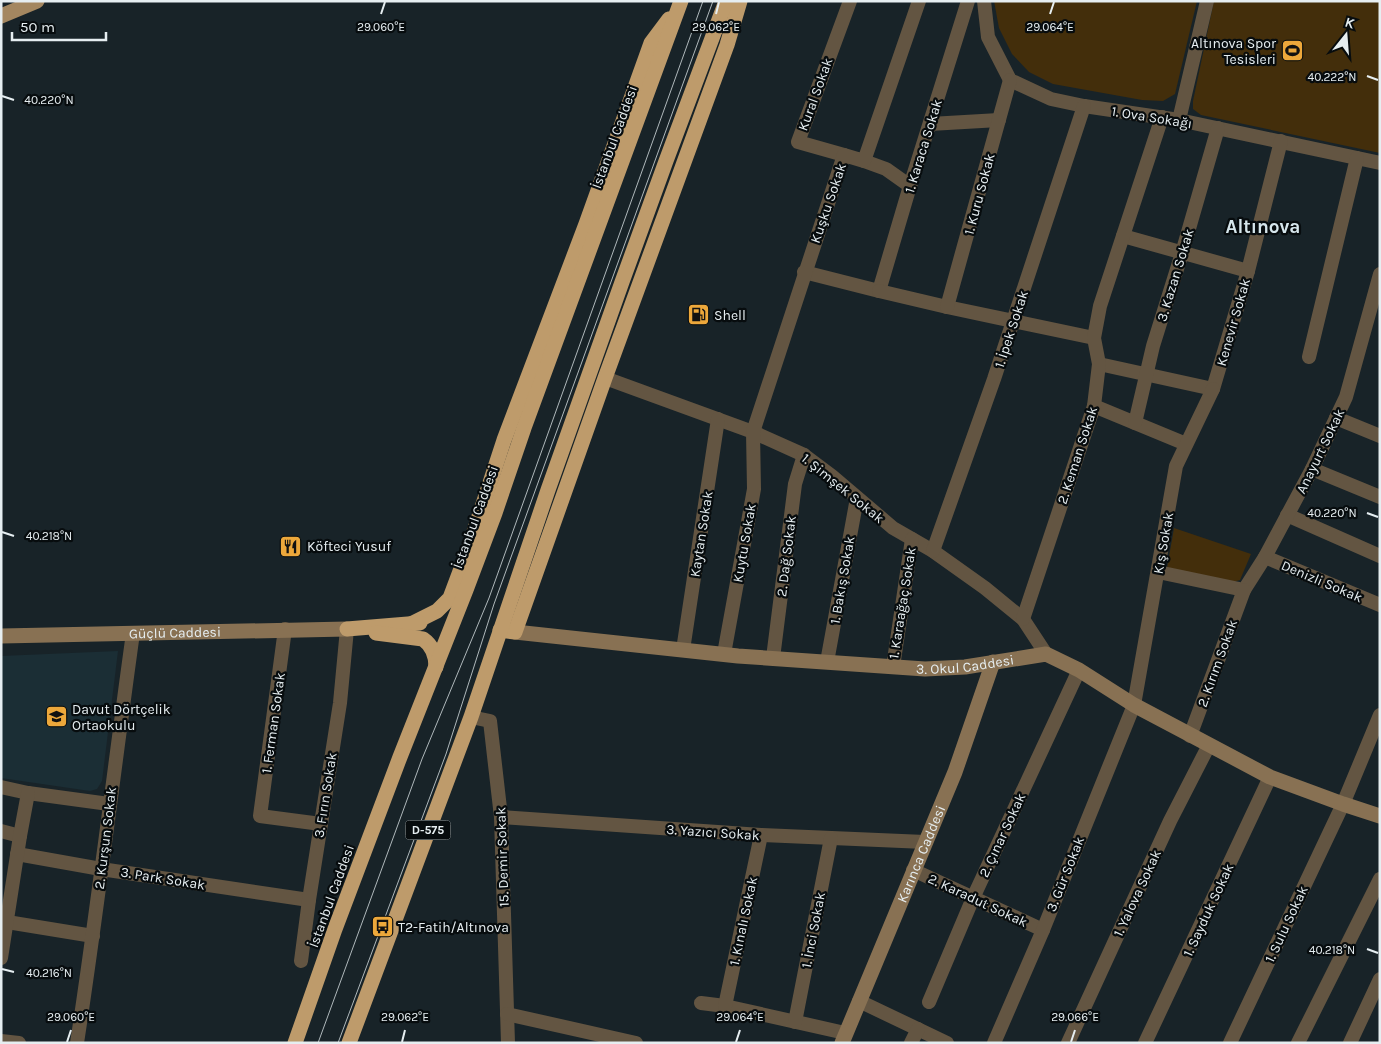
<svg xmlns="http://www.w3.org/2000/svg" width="1381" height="1044" font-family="Karla,sans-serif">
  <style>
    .built { fill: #1b2e35 }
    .green { fill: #432e0b }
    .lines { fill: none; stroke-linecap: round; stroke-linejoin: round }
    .street { stroke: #635542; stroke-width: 14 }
    .secondary { stroke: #887153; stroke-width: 15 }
    .primary { stroke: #a48760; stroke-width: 15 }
    .highway { stroke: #be9b6b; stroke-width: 15 }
    .tram { stroke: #afb8bb; stroke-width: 1 }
    .ticks { fill: none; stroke: #e6eef1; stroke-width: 2 }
    .labels { text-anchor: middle; stroke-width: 4.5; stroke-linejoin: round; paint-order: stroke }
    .shield { fill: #070c0e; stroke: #a3aaad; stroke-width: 1 }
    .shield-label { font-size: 12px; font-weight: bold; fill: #e6eef1 }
    .poi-label { font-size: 14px; fill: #e6eef1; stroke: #070c0e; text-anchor: start }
    .street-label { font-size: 14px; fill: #e6eef1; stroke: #070c0e }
    .district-label { font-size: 19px; font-weight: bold; fill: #d6e6ec; stroke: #070c0e }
    .ticks-label { font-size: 12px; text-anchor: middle; fill: #e6eef1; stroke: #070c0e; stroke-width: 4.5; stroke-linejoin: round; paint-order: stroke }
  </style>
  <rect width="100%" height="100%" fill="#182328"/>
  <polygon class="built" points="118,651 102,781 97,789 90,791 1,778 1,656"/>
  <g class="green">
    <polygon points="994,1 1197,1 1175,94 1163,101 1142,100 1053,84 1029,72 1012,54 999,28"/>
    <polygon points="1214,1 1380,1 1380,153 1201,115 1193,109 1193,101"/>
    <polygon points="1174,528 1251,554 1240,580 1233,582 1167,568"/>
  </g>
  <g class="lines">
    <g class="street">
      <polyline points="984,1 988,37 1010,80 1051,99 1084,106 1179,120 1380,163"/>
      <polyline points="1179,120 1207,1"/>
      <polyline points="930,124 999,120"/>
      <polyline points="844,155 798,142 850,1"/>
      <polyline points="864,161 886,169 910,186"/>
      <polyline points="1123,236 1248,271"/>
      <polyline points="804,272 879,291 910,186 968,1"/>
      <polyline points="879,291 947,307 1094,338"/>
      <polyline points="947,307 1010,80"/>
      <polyline points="1309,357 1357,158"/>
      <polyline points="1099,364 1213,389 1248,271 1281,141"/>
      <polyline points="605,378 753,432 804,455 832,476 893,528 933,551 985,588 1023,619 1046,654"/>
      <polyline points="1094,406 1186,444"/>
      <polyline points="1336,418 1380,436"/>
      <polyline points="1135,423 1153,346 1182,253 1218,128"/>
      <polyline points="1312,469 1380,497"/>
      <polyline points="1287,515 1380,556"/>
      <polyline points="933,551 994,379 1084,106"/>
      <polyline points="1265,557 1380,605"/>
      <polyline points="1158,572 1244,590 1265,557 1312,469 1346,397 1380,274"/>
      <polyline points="1023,619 1094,406 1099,364 1094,338 1100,306 1162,117"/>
      <polyline points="285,629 260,816 321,824"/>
      <polyline points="683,650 718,419"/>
      <polyline points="724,654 754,489 753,432 844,155 864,161 919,1"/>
      <polyline points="773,658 795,484 804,455"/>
      <polyline points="827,662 857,498"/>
      <polyline points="893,667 912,539"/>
      <polyline points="471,717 490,721 501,817 508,1043"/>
      <polyline points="1190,736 1244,590"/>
      <polyline points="1,787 28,793 109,804"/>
      <polyline points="501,817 761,835 925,842"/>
      <polyline points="1,831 20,836"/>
      <polyline points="17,854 101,869 309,900"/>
      <polyline points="913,870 1043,930"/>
      <polyline points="1,921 93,936"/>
      <polyline points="1,958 20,836 28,793"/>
      <polyline points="301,961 309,900 340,703 347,629"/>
      <polyline points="859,1001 947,1043"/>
      <polyline points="929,1002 973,898 1079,670"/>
      <polyline points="701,1003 725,1006 845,1033"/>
      <polyline points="725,1006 761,835"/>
      <polyline points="507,1014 636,1043"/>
      <polyline points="795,1022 831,838"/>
      <polyline points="1,1041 19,1043"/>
      <path d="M77,1043C98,906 114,769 133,633"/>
      <polyline points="911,1043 918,1029"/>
      <polyline points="994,1043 1043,930 1134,705 1176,466 1213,389"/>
      <polyline points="1068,1043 1170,821 1209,745"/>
      <polyline points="1145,1043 1270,777"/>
      <polyline points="1230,1043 1343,804 1380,715"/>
      <polyline points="1298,1043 1380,879"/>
      <polyline points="1350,1043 1380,979"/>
    </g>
    <g class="secondary">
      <path id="s1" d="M515,632L738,656L925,669L965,667L1046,654L1079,670L1134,705L1270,777L1343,804L1380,816"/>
      <path id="s2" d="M1,636L347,629"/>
      <path id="s3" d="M842,1043L955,772L993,662"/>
    </g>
    <polyline class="primary" points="1,16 37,1"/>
    <g class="highway">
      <polyline points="411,624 437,611 450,598 468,550 504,440 586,224 651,43 669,19"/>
      <polyline points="347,629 420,623"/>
      <polyline points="500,630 515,632 605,378 727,45 740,1"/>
      <path d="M376,633L423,639C433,646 436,656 436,667"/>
      <polyline points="295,1043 335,929 400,757 466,590 495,513 524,428 681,1"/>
      <polyline points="349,1043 471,717 548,490 622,282 666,161 726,1"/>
    </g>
    <g class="tram">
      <polyline points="318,1043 422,759 489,598 703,1"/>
      <polyline points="338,1043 446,754 494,604 713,1"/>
    </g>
  </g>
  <path class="ticks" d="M381,14L385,2M716,14L719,2M1050,14L1054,2M1367,76L1378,80M2,96L14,100M1367,513L1378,517M2,532L14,536M1367,949L1378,953M2,969L14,972M67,1042L71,1030M402,1042L405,1030M736,1042L740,1030M1071,1042L1075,1030"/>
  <defs>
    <symbol id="stadium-square" viewBox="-11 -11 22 22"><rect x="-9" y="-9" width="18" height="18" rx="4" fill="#eda83b" stroke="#070c0e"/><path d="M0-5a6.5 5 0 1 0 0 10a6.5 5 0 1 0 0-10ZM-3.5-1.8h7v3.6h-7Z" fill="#111"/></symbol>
    <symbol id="fuel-square" viewBox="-11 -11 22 22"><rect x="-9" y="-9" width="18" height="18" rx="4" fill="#eda83b" stroke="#070c0e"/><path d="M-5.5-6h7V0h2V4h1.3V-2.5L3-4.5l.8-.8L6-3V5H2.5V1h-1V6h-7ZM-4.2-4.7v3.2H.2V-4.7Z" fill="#111"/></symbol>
    <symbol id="restaurant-square" viewBox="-11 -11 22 22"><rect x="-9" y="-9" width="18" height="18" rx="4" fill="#eda83b" stroke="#070c0e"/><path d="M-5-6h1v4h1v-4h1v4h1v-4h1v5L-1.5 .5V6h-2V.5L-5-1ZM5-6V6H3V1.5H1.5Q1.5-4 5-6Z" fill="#111"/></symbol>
    <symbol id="school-square" viewBox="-11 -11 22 22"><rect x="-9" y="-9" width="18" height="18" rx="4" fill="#eda83b" stroke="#070c0e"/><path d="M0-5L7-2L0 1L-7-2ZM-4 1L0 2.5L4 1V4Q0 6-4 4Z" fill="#111"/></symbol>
    <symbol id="bus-square" viewBox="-11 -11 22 22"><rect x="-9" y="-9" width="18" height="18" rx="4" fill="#eda83b" stroke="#070c0e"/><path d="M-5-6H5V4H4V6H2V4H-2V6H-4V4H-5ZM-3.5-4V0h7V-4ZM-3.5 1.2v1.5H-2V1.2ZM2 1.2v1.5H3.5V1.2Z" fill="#111"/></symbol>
  </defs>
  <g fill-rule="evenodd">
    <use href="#stadium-square" x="1280" y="38" width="25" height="25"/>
    <use href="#fuel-square" x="686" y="302" width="25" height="25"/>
    <use href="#restaurant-square" x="278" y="534" width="25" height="25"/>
    <use href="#school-square" x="44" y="704" width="25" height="25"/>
    <use href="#bus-square" x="370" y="914" width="25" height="25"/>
  </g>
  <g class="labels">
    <rect class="shield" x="405.5" y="820.5" width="45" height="19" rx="4"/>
    <g class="shield-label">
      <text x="428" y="834">D-575</text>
    </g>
    <g class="poi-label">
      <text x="1276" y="48" text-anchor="end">Altınova Spor<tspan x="1276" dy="16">Tesisleri</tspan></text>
      <text x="714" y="320">Shell</text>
      <text x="307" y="551">Köfteci Yusuf</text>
      <text x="72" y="714">Davut Dörtçelik<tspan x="72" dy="16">Ortaokulu</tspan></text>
      <text x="398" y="932">T2-Fatih/Altınova</text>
    </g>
    <g class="street-label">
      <text transform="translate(815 94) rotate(-70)" y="5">Kural Sokak</text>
      <text transform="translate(1152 117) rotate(9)" y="5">1. Ova Sokağı</text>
      <text transform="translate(614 137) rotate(-70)" y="5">İstanbul Caddesi</text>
      <text transform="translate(923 146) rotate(-73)" y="5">1. Karaca Sokak</text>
      <text transform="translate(979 194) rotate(-75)" y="5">1. Kuru Sokak</text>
      <text transform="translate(828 203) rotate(-71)" y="5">Kuşku Sokak</text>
      <text transform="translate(1175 275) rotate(-73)" y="5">3. Kazan Sokak</text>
      <text transform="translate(1233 322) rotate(-74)" y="5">Kenevir Sokak</text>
      <text transform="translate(1011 329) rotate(-72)" y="5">1. İpek Sokak</text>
      <text transform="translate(1320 451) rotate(-64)" y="5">Anayurt Sokak</text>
      <text transform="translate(1077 455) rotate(-72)" y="5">2. Keman Sokak</text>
      <text transform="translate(843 488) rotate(39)" y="5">1. Şimşek Sokak</text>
      <text transform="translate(475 517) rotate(-70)" y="5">İstanbul Caddesi</text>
      <text transform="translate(701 534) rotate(-81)" y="5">Kaytan Sokak</text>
      <text transform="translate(744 543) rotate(-80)" y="5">Kuytu Sokak</text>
      <text transform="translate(1163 543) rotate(-80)" y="5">Kış Sokak</text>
      <text transform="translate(786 556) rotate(-83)" y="5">2. Dağ Sokak</text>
      <text transform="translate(842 580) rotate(-80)" y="5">1. Bakış Sokak</text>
      <text transform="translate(1322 581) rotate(23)" y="5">Denizli Sokak</text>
      <text transform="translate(902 603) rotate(-81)" y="5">1. Karaağaç Sokak</text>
      <text dy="5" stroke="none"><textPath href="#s2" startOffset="174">Güçlü Caddesi</textPath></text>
      <text dy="5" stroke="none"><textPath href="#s1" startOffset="452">3. Okul Caddesi</textPath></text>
      <text transform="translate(1217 663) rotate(-70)" y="5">2. Kırım Sokak</text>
      <text transform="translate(273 723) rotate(-82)" y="5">1. Ferman Sokak</text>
      <text transform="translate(325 795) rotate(-81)" y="5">3. Fırın Sokak</text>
      <text transform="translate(713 832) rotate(4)" y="5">3. Yazıcı Sokak</text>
      <text transform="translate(1002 835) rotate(-65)" y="5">2. Çınar Sokak</text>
      <text transform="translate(105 838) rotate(-83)" y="5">2. Kurşun Sokak</text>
      <text dy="5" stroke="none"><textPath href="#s3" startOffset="205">Karınca Caddesi</textPath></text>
      <text transform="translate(502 857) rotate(-92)" y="5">15. Demir Sokak</text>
      <text transform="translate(1065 874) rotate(-68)" y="5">3. Gür Sokak</text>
      <text transform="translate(163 878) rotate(9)" y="5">3. Park Sokak</text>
      <text transform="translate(1137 893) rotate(-65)" y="5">1. Yalova Sokak</text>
      <text transform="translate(331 896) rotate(-70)" y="5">İstanbul Caddesi</text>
      <text transform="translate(978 900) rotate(25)" y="5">2. Karadut Sokak</text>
      <text transform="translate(1208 910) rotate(-65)" y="5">1. Sayduk Sokak</text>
      <text transform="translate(743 921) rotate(-78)" y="5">1. Kınalı Sokak</text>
      <text transform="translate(1286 924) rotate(-65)" y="5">1. Sulu Sokak</text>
      <text transform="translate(813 930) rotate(-79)" y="5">1. İnci Sokak</text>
    </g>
    <g class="district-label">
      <text x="1263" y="233">Altınova</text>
    </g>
  </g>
  <g class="ticks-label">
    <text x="381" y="31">29.060°E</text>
    <text x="716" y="31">29.062°E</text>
    <text x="1050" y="31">29.064°E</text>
    <text x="1332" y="81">40.222°N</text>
    <text x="49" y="104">40.220°N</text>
    <text x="1332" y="517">40.220°N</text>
    <text x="49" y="540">40.218°N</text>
    <text x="1332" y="954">40.218°N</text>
    <text x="49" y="977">40.216°N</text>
    <text x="71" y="1021">29.060°E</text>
    <text x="405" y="1021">29.062°E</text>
    <text x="740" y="1021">29.064°E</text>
    <text x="1075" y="1021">29.066°E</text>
  </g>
  <rect width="1381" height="1044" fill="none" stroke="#e6eef1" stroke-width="5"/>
  <g transform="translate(1346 35) rotate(17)" stroke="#070c0e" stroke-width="4" paint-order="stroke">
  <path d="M0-4L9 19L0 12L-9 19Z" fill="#e6eef1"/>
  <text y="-8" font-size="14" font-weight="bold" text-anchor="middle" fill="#e6eef1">K</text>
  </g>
  <path d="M12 32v8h94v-8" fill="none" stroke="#e6eef1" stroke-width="2.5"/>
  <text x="20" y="32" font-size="15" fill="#e6eef1" stroke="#070c0e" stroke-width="4" paint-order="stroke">50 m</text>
</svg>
